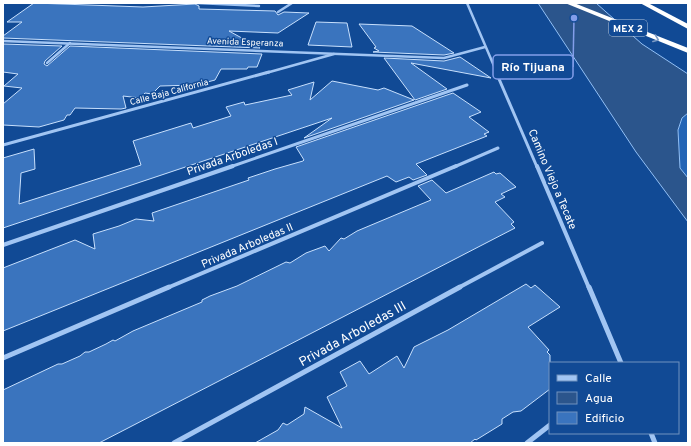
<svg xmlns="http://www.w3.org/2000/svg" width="691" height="446" font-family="Overpass,sans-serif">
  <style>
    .green { fill: #2464b5 }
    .water { fill: #2b558c; stroke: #92c0f6 }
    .building { fill: #3a74be; stroke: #c8e0fd }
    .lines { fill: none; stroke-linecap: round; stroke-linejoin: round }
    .street-far3 { stroke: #a1c5f3; stroke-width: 2.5 }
    .street-far2 { stroke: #a1c5f3; stroke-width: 3 }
    .street-far1 { stroke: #a1c5f3; stroke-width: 4 }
    .street { stroke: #a1c5f3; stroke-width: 5 }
    .highway { fill: #fff; fill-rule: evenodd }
    .oneway { stroke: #7c9bc5 }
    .labels { text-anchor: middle; stroke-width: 3; stroke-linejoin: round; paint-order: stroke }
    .far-street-label { font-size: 9px; fill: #fff; stroke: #114a95 }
    .shield { fill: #114a95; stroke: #b8c9df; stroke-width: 1 }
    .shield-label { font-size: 10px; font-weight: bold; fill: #fff }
    .street-label { font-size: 11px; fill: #fff; stroke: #114a95 }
    .near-street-label { font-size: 13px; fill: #fff; stroke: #114a95 }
    .leader { fill: none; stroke: #839eea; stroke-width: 1.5 }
    .callout-dot { fill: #839eea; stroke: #114a95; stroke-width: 1.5 }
    .callout { fill: #114a95; stroke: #839eea; stroke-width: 1.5 }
    .callout-label { font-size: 12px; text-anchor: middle; font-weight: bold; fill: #fff }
  </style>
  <rect width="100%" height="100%" fill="#114a95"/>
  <polygon class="green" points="688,113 688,178 680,168 678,130 682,118"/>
  <polygon class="water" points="538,3 596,3 642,44 688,74 688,113 682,118 678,130 680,168 688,178 688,222 636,152"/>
  <g class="building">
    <polygon points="34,3 143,7 195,4 199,6 199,9 275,11 278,15 284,12 309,13 278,33 229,31 260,48 3,38 3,36 22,22 7,22"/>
    <polygon points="316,22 347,23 352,47 308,45"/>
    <polygon points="359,24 412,26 454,53 444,55 373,52 379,51 374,48 376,47"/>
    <polygon points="3,44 62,46 45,61 44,64 47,66 70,46 262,54 257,67 248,67 247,69 221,69 215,80 196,85 160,86 152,94 145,93 140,98 123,96 126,108 121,109 75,108 70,115 67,115 64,120 39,127 3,125 3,104 22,88 4,86 18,74 3,72"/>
    <polygon points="460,57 491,78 411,63 447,89 415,100 384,58 444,61"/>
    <polygon points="332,81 378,90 384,88 414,100 304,138 332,118 3,228 3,158 34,149 35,169 21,173 19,204 141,165 133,141 191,123 193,128 231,116 226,107 244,102 245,105 292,95 288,90 314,82 310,100"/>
    <polygon points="453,93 481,112 469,117 489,132 484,134 487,136 416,164 427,175 413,180 409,177 396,182 387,176 3,331 3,268 75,240 95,249 93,234 119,226 136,219 154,221 152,213 249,180 248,178 275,169 303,161 304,160 296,147"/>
    <polygon points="494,172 496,174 500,173 516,187 501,194 505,197 495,202 514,222 511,224 515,228 99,443 3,443 3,390 58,364 62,364 80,356 85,352 89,352 106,344 113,340 115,341 133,331 202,302 202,300 210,296 237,286 286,262 290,263 306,253 325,246 329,251 341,238 344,239 357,231 431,200 418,186 432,180 446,193"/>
    <polygon points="526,284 531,288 535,285 560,307 528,327 549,350 547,352 550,355 550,389 521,411 513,412 502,419 502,424 476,440 475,439 470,443 255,443 278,430 283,423 287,425 304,414 305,407 342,428 327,397 347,386 340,372 360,361 369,374 397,356 404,368 414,347 448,330"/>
  </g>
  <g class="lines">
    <g class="street-far3">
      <polyline points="197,3 259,6"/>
      <polyline points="467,3 497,73"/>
      <polyline points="278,12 292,3"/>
      <polyline points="3,41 444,58 485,47"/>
      <polyline points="47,63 70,43"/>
      <polyline points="266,73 334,54"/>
    </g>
    <g class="street-far2">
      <polyline points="496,72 537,167"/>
      <polyline points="3,145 269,72"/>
      <polyline points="230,167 467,85"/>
      <polyline points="454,167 498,148"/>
    </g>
    <g class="street-far1">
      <polyline points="537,166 589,288"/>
      <polyline points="3,245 233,166"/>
      <polyline points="167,288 456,166"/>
      <polyline points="458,288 542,243"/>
    </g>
    <g class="street">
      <polyline points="589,287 621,363"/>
      <polyline points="3,358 169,287"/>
      <polyline points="651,433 655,443"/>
      <polyline points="174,443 460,287"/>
      <polyline points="527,443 550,425"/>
    </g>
    <g class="highway">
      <polygon points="565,3 574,3 688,48 688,53"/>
      <polygon points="640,3 648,3 688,24 688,29"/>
    </g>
  </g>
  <defs><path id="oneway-chevron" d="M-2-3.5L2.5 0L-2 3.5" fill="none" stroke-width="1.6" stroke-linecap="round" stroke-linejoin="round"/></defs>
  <use class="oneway" href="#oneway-chevron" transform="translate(656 39) rotate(21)"/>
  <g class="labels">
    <g class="far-street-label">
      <text transform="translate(245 42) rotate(2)" y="3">Avenida Esperanza</text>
      <text transform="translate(169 92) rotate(-15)" y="3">Calle Baja California</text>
    </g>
    <rect class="shield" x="609" y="20" width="38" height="16" rx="3"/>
    <g class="shield-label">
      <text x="628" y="32">MEX 2</text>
    </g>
    <g class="street-label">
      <text transform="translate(232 156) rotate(-19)" y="4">Privada Arboledas I</text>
      <text transform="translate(553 179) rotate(67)" y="4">Camino Viejo a Tecate</text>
      <text transform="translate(247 245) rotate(-23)" y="4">Privada Arboledas II</text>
    </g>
    <g class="near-street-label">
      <text transform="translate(352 333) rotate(-29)" y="5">Privada Arboledas III</text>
    </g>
  </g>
  <path class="leader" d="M574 18L573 67"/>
  <circle class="callout-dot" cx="574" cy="18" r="4"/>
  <rect class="callout" x="493" y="55" width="80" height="24" rx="4"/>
  <g class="callout-label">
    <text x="533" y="71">Río Tijuana</text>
  </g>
  <rect width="691" height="446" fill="none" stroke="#ffffff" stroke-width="8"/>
  <rect x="549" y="362" width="130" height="72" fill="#114a95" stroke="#7092bf"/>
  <rect x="557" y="375" width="20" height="6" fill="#a1c5f3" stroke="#7092bf"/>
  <text x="585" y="382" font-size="12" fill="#ffffff">Calle</text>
  <rect x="557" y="392" width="20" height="12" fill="#2b558c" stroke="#7092bf"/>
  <text x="585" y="402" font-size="12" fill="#ffffff">Agua</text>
  <rect x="557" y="412" width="20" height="12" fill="#3a74be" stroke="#7092bf"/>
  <text x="585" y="422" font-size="12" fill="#ffffff">Edificio</text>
</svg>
